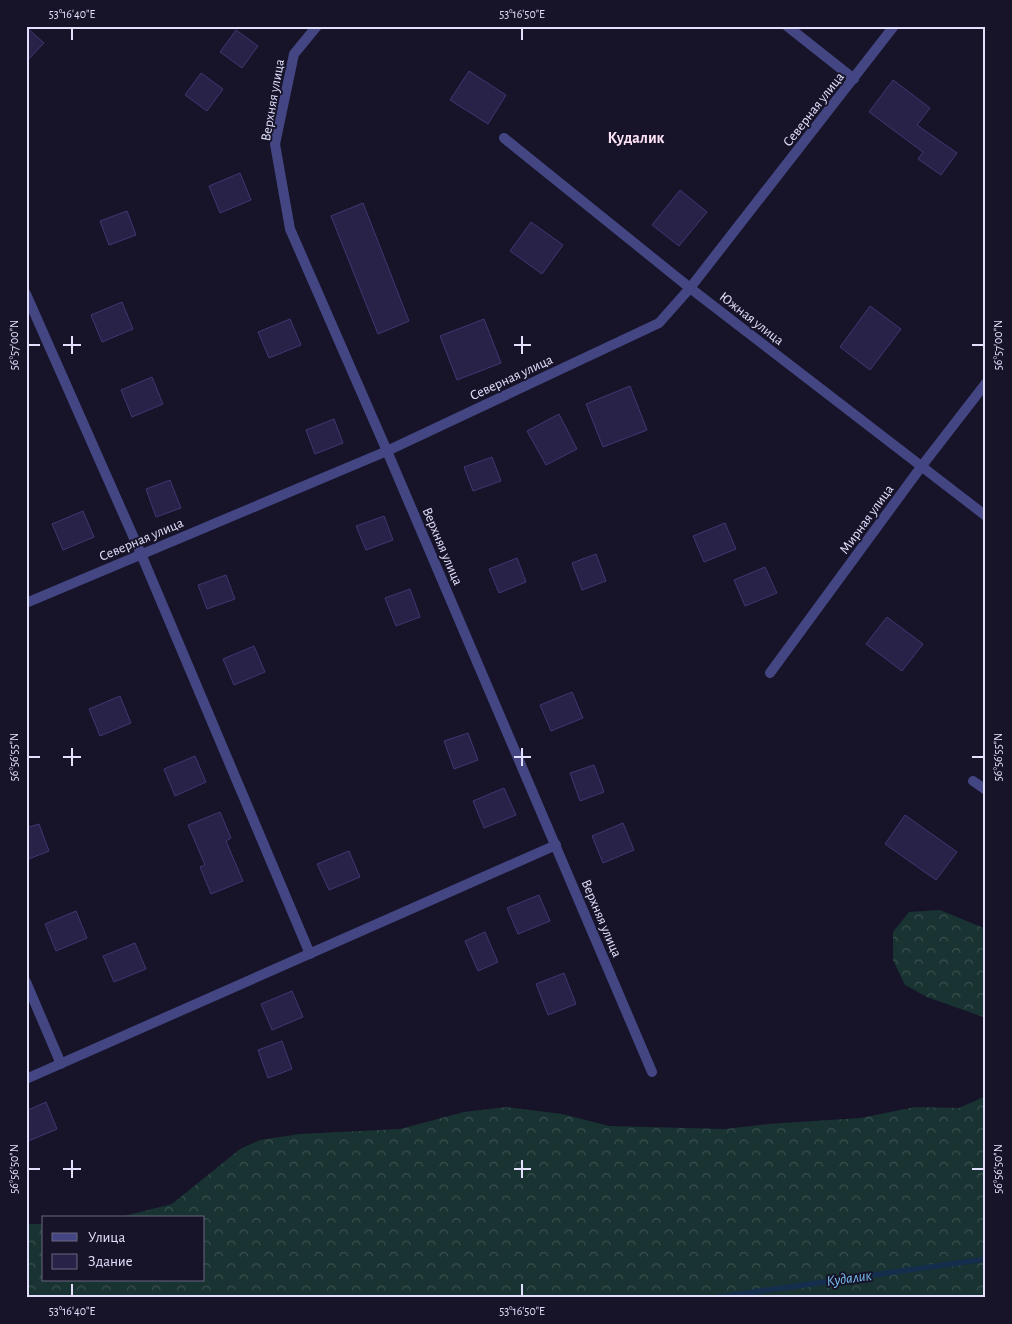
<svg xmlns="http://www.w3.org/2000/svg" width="1012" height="1324" font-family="'Alegreya Sans',sans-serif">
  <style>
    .forest { fill: url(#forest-crowns) }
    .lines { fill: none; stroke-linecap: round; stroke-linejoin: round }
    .stream { stroke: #152e4d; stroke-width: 5.5 }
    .building { fill: #282249; stroke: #3f3772 }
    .street { stroke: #444684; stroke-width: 10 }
    .ticks { fill: none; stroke: #e2e0fc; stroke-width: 2 }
    .labels { text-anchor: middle; stroke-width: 4; stroke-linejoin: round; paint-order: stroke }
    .street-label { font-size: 14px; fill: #e2e0fc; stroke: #17142a }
    .water-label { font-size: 15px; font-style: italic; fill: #79c1f1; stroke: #17142a }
    .quarter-label { font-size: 16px; font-weight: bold; fill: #fce2f4; stroke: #17142a }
    .neatline { fill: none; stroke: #e2e0fc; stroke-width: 2 }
    .ticks-label { font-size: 12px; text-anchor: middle; fill: #e2e0fc }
  </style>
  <defs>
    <pattern id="forest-crowns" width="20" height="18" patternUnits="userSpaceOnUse" patternTransform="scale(1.25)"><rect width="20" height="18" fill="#183331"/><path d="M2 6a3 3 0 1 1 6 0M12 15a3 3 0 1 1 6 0" fill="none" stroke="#395050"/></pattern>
  </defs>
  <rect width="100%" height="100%" fill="#17142a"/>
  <g class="forest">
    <polygon points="940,910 986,929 986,1018 927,997 905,985 893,960 893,932 909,912"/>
    <polygon points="986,1096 986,1298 26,1298 26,1224 44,1224 44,1280 204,1280 204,1218 116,1218 172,1204 240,1149 260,1140 300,1134 400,1129 464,1112 506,1107 562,1114 609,1126 725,1129 768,1124 861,1118 915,1107 959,1108"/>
  </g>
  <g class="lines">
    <polyline class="stream" points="712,1298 986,1259"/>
  </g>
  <g class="building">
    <polygon points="26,27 44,43 26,62"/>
    <polygon points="236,30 258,46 242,68 220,52"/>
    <polygon points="469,71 506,95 488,124 450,100"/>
    <polygon points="201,73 223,89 207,111 185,95"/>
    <polygon points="893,80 930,108 917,125 957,153 941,175 918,159 923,152 869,112"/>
    <polygon points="240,173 251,200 220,213 209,186"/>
    <polygon points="680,190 707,212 679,246 652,225"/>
    <polygon points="363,203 409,321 378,334 331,216"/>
    <polygon points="127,211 136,235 109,245 100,221"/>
    <polygon points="531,222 563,245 542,274 510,251"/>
    <polygon points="122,302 133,329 102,342 91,315"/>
    <polygon points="870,306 901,329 870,370 840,347"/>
    <polygon points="290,319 301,345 269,358 258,332"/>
    <polygon points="484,319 501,363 457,380 440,336"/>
    <polygon points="152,377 163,404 132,417 121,390"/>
    <polygon points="630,386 647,430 603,447 586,404"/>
    <polygon points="559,414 577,449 546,465 527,431"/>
    <polygon points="334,419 343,443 315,454 306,430"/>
    <polygon points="492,457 501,481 473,491 464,467"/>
    <polygon points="170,480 181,508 156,517 146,489"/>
    <polygon points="83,511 94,537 63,550 52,524"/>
    <polygon points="384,516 393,540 366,550 356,526"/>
    <polygon points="725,523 736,549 704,562 693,536"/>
    <polygon points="596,554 606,581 582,590 572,563"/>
    <polygon points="517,558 526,582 499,593 489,569"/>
    <polygon points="765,567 777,593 745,606 734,580"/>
    <polygon points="226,575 235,599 207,609 198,585"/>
    <polygon points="410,589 420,617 396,626 385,598"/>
    <polygon points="887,617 923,644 902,671 866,644"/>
    <polygon points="254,646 265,672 234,685 223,659"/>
    <polygon points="572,692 583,718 551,731 540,705"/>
    <polygon points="120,696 131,723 100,736 89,709"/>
    <polygon points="468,733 478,760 454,769 444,741"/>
    <polygon points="195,756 206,782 175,796 164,769"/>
    <polygon points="594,765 604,792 580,801 570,773"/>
    <polygon points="504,788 516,815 484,828 473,801"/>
    <polygon points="220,812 231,838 226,841 243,881 211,894 200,867 205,865 188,825"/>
    <polygon points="905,815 957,852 936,880 885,844"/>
    <polygon points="623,823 634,850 603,863 592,836"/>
    <polygon points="39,824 49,851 26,860 26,828"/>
    <polygon points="349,851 360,877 329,890 317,864"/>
    <polygon points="539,895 550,921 518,934 507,908"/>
    <polygon points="76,911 87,938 56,951 45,924"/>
    <polygon points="485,932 498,962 478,971 465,941"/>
    <polygon points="135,943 146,969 114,982 103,956"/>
    <polygon points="564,973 576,1004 548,1015 536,984"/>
    <polygon points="292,991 303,1017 272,1030 261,1004"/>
    <polygon points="282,1041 292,1069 268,1078 258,1050"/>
    <polygon points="46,1102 57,1129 26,1142 26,1111"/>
  </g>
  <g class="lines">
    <g class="street">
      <polyline points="317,26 294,54 275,144 290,229 387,451 652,1072"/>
      <polyline points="787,26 854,79"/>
      <polyline points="504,138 690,288 986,516"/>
      <polyline points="26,294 141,554 310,954"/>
      <polyline points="26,603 387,451 659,323 690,288 894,26"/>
      <polyline points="770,673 921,467 986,383"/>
      <polyline points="973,781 986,790"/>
      <polyline points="26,982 61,1064"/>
      <polyline points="26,1079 556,845"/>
    </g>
  </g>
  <path class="ticks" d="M72,28V40M522,28V40M72,336V354M522,336V354M28,345H40M63,345H81M514,345H531M972,345H984M72,748V766M522,748V766M28,757H40M63,757H81M514,757H531M972,757H984M72,1160V1178M522,1160V1178M28,1169H40M63,1169H81M514,1169H531M972,1169H984M72,1284V1296M522,1284V1296"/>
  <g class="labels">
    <g class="street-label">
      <text transform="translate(272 100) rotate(-80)" y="5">Верхняя улица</text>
      <text transform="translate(813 109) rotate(-52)" y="5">Северная улица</text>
      <text transform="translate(752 318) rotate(38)" y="5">Южная улица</text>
      <text transform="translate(511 377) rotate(-25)" y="5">Северная улица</text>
      <text transform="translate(866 519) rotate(-54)" y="5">Мирная улица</text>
      <text transform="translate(141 539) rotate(-23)" y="5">Северная улица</text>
      <text transform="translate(443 546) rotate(67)" y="5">Верхняя улица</text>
      <text transform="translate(602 918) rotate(67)" y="5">Верхняя улица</text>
    </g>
    <g class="water-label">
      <text transform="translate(849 1278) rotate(-8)" y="5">Кудалик</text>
    </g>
    <g class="quarter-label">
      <text x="636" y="143">Кудалик</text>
    </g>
  </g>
  <rect width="1012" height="1324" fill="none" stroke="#17142a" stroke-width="55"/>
  <rect x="42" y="1216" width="162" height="65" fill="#17142a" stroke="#68667e"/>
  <rect x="52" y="1233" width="25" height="8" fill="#444684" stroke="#68667e"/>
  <text x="88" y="1242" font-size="15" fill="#e2e0fc">Улица</text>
  <rect x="52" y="1254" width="25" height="15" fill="#282249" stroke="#68667e"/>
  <text x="88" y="1266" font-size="15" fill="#e2e0fc">Здание</text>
  <rect x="28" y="28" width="956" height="1268" class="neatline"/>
  <g class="ticks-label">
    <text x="72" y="18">53°16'40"E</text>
    <text x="522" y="18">53°16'50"E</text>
    <text transform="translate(14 345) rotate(-90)" y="4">56°57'00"N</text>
    <text transform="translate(998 345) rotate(-90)" y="4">56°57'00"N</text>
    <text transform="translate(14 757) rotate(-90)" y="4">56°56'55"N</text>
    <text transform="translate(998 757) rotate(-90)" y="4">56°56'55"N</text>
    <text transform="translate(14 1169) rotate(-90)" y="4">56°56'50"N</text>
    <text transform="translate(998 1169) rotate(-90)" y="4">56°56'50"N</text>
    <text x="72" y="1315">53°16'40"E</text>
    <text x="522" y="1315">53°16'50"E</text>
  </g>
</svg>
